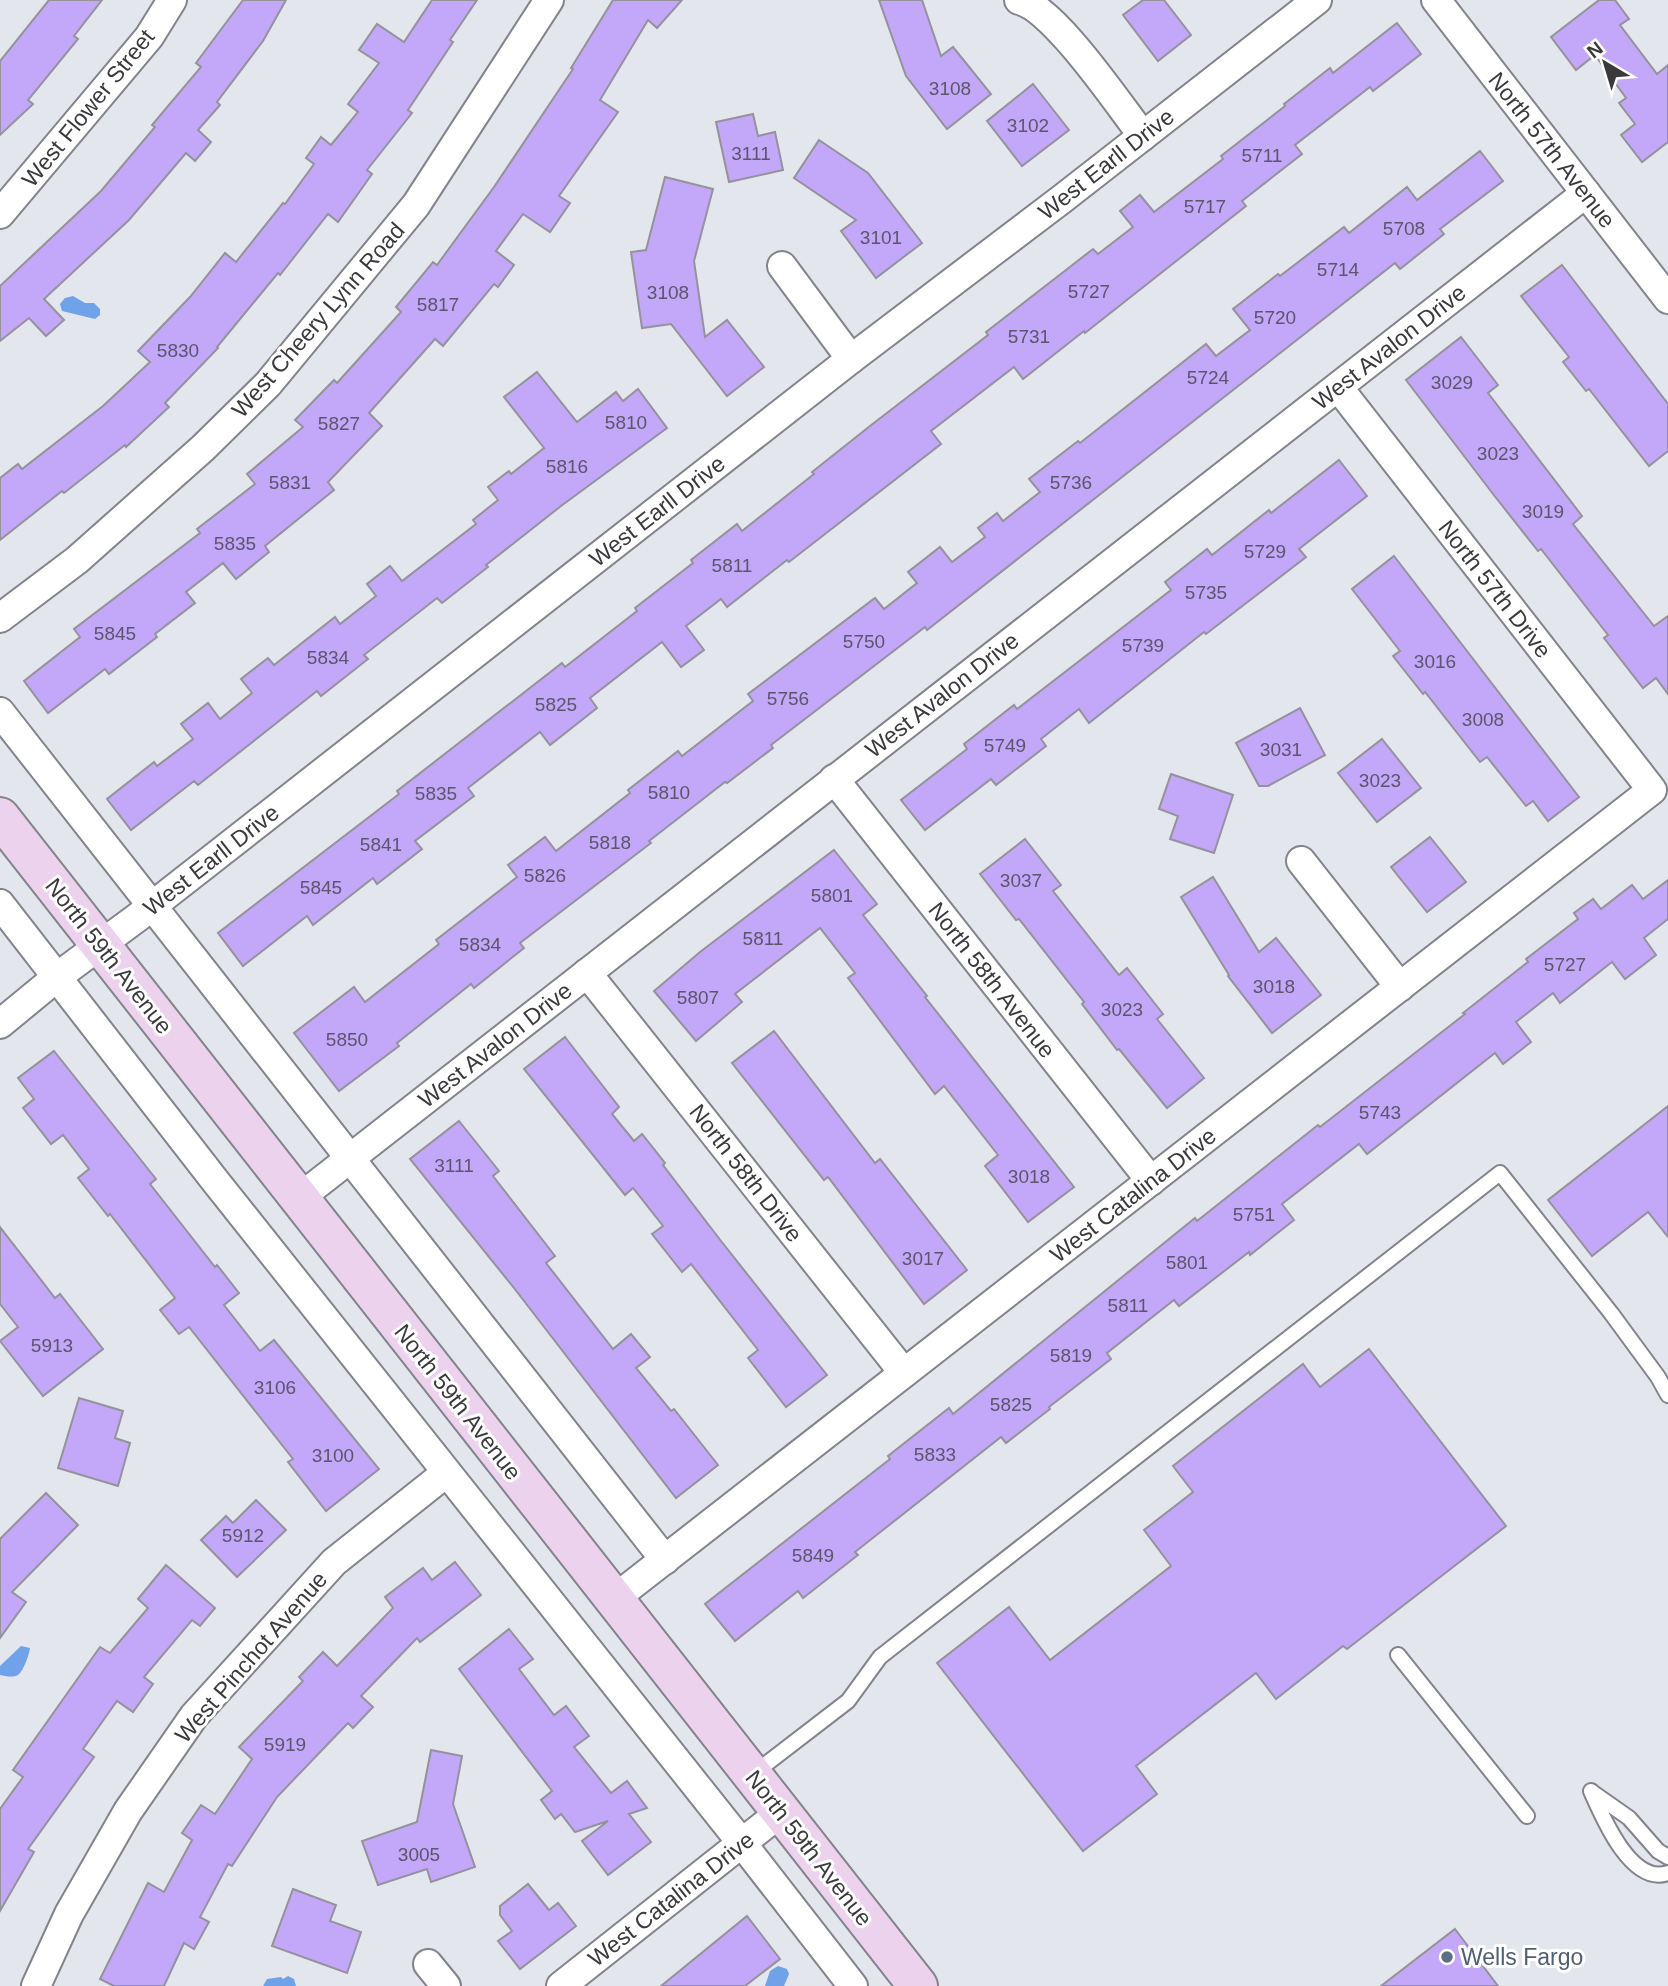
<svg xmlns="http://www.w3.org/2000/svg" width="1668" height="1986" font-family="Helvetica,sans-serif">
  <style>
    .water { fill: #6fa2e8 }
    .building { fill: #c3a7f8; stroke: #94929a; stroke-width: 2 }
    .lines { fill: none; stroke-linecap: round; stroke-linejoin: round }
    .service-casing { stroke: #82838b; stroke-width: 18 }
    .minor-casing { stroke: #82838b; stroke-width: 32 }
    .secondary-casing { stroke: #82838b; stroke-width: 42 }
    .service { stroke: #fff; stroke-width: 14 }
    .minor { stroke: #fff; stroke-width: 28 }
    .secondary { stroke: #edd2ee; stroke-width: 38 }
    .service-dot { fill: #5c6f8a; stroke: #fff; stroke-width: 2.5 }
    .labels { text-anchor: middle; stroke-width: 6; stroke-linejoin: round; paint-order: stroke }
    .number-label { font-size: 19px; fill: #5c556c }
    .street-label { font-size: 23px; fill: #3a3a3d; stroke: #fff }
    .service-label { font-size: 23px; fill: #4e5e75; stroke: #fff; text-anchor: start }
  </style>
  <rect width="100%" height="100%" fill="#e4e6ee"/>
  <g class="water">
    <polygon points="73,296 85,303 94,303 100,309 100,315 95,319 62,311 60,304 65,298"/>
    <path d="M21,1646L30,1648C29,1655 24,1670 18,1675C13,1678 5,1676 0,1675V1666Z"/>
    <polygon points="778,1966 787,1969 789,1974 784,1986 765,1986 770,1971"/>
    <polygon points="288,1976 294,1979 296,1986 263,1986 267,1979 281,1977 283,1979"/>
  </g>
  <g class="building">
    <polygon points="49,0 102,0 74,36 78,39 28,100 33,104 0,135 0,61"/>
    <polygon points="243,0 286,0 263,41 217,102 220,105 198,130 211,142 195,161 186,153 129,220 44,299 64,320 46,336 29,318 0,341 0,286 101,191 155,127 152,125 201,67 196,63"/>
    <polygon points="432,0 477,0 450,40 453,42 408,110 412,113 367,170 372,174 338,222 328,214 280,275 278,273 217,347 218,348 165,403 169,407 126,447 125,445 64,493 62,491 0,540 0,478 18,464 22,469 103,406 150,362 138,351 190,297 225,253 236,262 283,203 285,204 314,164 306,158 321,137 331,145 358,112 348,104 379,63 359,50 377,24 404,42"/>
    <polygon points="613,0 682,0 657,28 648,20 600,100 618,112 559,196 570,203 550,232 523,214 496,251 514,265 498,287 494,284 443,346 435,339 369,413 382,426 328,482 334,490 265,546 269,552 236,579 223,563 186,592 195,603 155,634 157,637 109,674 105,669 48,713 24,681 80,637 74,629 200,533 197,529 255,484 247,474 303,427 295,420 334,380 337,383 401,312 396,307 433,262 437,265 494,187 573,69 571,68"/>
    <polygon points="879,0 922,0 941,56 953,47 991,94 947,129 906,76"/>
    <polygon points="1143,0 1164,0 1191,35 1158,61 1123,15"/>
    <polygon points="1599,0 1615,0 1629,19 1620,25 1657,74 1668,65 1668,142 1642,162 1621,135 1635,124 1619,103 1626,98 1595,55 1576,70 1551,37"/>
    <polygon points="1397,23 1421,54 1373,91 1370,87 1295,145 1302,154 1242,201 1246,206 1085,333 1084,331 1023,379 1014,367 931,431 941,444 789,562 787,560 727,607 721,599 686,626 704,650 681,667 662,642 590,698 597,708 550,745 540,732 468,788 474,796 415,841 422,849 377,884 373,878 313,925 307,916 243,966 218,933 399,794 397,791 562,663 565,667 637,611 635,608 693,563 691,560 737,524 742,531 814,474 812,472 870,426 988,335 986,332 1093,249 1098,254 1133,227 1120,211 1140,195 1154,212 1223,159 1221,156 1285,106 1284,104 1330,68 1333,73"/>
    <polygon points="1033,84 1069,130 1022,166 987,121"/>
    <polygon points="753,114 758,136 775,132 783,170 729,182 716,122"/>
    <polygon points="819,140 868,173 922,243 876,278 841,231 856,220 794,178"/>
    <polygon points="1480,151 1503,181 1440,229 1444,234 1400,269 1395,263 927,630 925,627 771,745 773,748 727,783 725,782 649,841 651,843 520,943 524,948 474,988 471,984 397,1043 399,1046 339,1091 294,1033 354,987 365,1002 439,944 436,940 517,877 508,865 545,837 556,851 630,793 628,790 678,751 682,756 753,701 748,694 875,598 884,609 917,583 908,572 940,547 952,562 985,537 978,528 997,513 1003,521 1040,492 1029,479 1078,441 1080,443 1206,344 1216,356 1250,330 1233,309 1278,274 1280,276 1344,227 1349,233 1407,187 1417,200"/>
    <polygon points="665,177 713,189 694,261 705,337 727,320 764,367 727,396 671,324 642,328 631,252 646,250"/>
    <polygon points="1562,265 1668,404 1668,451 1649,466 1589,389 1586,391 1563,362 1569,357 1521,296"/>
    <polygon points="1461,337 1498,385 1488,393 1582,516 1573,524 1654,626 1668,616 1668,694 1656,678 1643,688 1604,638 1608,635 1541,549 1538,551 1493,494 1406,380"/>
    <polygon points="537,372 577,422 616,392 623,401 638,389 667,428 561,506 486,565 488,567 442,603 437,598 364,655 368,659 321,696 317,691 198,785 194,781 131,830 107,799 154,762 157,766 193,739 181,724 208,703 220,719 252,693 241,679 268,658 274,665 335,617 340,624 376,596 367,584 390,566 402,581 476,524 473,520 498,500 488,487 509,471 511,474 544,448 504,397"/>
    <polygon points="1339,460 1367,496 1299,549 1306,557 1206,634 1204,632 1089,723 1079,709 1041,739 1046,746 996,785 991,779 925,830 901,800 967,749 964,744 1014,705 1017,709 1171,590 1165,582 1207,549 1212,555 1269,510 1271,513"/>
    <polygon points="1394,556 1579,797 1548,821 1533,801 1526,806 1487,757 1480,762 1425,692 1423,694 1393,656 1400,651 1352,589"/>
    <polygon points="1300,708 1325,755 1268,786 1259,786 1236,743"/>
    <polygon points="1382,739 1421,788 1377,822 1338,773"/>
    <polygon points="1171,774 1233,795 1214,853 1170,839 1178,816 1159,809"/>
    <polygon points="1430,837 1466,882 1427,912 1391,867"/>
    <polygon points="1025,839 1061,885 1053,891 1119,975 1127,968 1163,1014 1157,1019 1204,1078 1167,1108 1119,1049 1117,1050 1082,1004 1084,1002 1019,919 1016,920 980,874"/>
    <polygon points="834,850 877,904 863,915 927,996 925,997 1074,1187 1028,1222 985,1166 998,1155 944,1086 935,1094 848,978 855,973 820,928 735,994 742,1002 696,1041 654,991 700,952"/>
    <polygon points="1213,877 1259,952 1276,938 1321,995 1272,1033 1228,976 1229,975 1181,897"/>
    <polygon points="1668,880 1668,919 1644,938 1656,955 1625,979 1612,962 1560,1003 1553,993 1516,1022 1531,1042 1503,1064 1495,1053 1367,1154 1359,1144 1282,1204 1294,1220 1250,1255 1249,1252 1179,1306 1174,1300 1107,1353 1111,1359 1049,1407 1050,1409 1006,1443 1001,1437 855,1552 858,1555 803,1598 798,1591 735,1641 705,1604 890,1459 888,1456 949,1408 953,1414 1195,1218 1197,1221 1318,1125 1320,1127 1465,1014 1463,1013 1528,962 1526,959 1578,919 1574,913 1593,899 1601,909 1632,885 1643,899"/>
    <polygon points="774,1031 875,1163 880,1159 967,1270 924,1304 828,1177 824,1180 732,1063"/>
    <polygon points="565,1037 619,1107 612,1114 634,1141 642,1134 665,1163 663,1165 721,1241 827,1375 786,1407 748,1358 758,1350 691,1264 682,1272 652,1234 663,1226 633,1188 625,1195 524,1069"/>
    <polygon points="54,1051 156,1179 150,1184 215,1267 217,1265 239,1293 224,1305 260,1351 274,1340 379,1469 326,1511 288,1462 293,1459 189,1327 179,1334 160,1310 175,1298 110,1214 108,1216 78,1178 89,1169 63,1135 51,1144 23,1108 34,1099 18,1078"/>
    <polygon points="1668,1106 1668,1237 1648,1212 1592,1256 1548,1200"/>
    <polygon points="459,1121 499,1171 493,1176 555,1256 546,1263 613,1349 631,1334 650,1357 636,1368 671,1411 674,1409 718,1465 676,1498 514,1288 410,1159"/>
    <polygon points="0,1227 55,1298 60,1294 103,1349 43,1396 0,1341 18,1327 0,1304"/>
    <polygon points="1369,1349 1506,1526 1347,1649 1343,1646 1276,1699 1256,1673 1136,1766 1157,1794 1083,1851 937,1663 1009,1607 1050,1660 1171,1566 1144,1530 1193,1492 1173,1466 1303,1364 1320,1387"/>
    <polygon points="79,1398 123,1411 115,1438 130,1443 118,1486 58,1468"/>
    <polygon points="46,1493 78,1525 12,1592 26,1602 0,1638 0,1539"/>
    <polygon points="256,1500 286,1530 237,1577 201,1540 226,1516 233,1523"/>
    <polygon points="455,1562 481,1595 420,1642 417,1638 361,1696 373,1707 353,1728 348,1723 277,1797 232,1866 228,1864 200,1917 209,1922 194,1949 184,1943 164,1986 114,1986 100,1979 148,1883 164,1892 192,1840 182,1833 201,1805 215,1814 252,1759 239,1747 303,1681 299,1677 323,1652 337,1666 393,1608 385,1597 423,1568 432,1580"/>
    <polygon points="166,1565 215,1608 200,1626 192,1620 144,1677 153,1684 133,1712 117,1701 83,1749 94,1757 28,1849 34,1852 0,1911 0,1809 23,1777 13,1770 100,1647 110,1653 148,1608 138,1599"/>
    <polygon points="509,1629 533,1659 519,1669 554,1715 566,1706 589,1736 574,1747 611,1793 627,1781 647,1808 629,1814 651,1842 608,1875 582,1841 608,1821 575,1832 561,1814 555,1819 541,1800 552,1791 459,1669"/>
    <polygon points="431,1750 462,1756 453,1804 475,1867 431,1882 427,1869 378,1885 362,1841 417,1822"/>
    <polygon points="528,1884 549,1910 558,1903 576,1926 520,1969 498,1941 512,1931 500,1915 500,1906"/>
    <polygon points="293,1889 336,1905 330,1921 361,1932 347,1973 272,1946"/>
    <polygon points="747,1916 780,1959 745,1986 661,1986"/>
    <polygon points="1455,1929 1498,1986 1381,1986"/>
  </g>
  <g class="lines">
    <defs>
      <g id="service">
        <polyline points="1398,1655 1527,1816"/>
        <polyline points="753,1774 848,1701 880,1657 1500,1173 1611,1313 1658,1377 1668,1395"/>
        <path d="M1591,1791C1602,1816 1631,1886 1668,1873"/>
        <polyline points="1592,1792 1629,1818 1658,1851 1668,1857"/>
      </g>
      <g id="minor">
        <path d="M1019,0C1054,8 1119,105 1143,136"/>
        <polyline points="1436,0 1668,299"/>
        <polyline points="0,214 149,37 172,0"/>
        <polyline points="782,266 851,359"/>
        <polyline points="0,618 77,560 203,448 268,384 416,205 549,0"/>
        <polyline points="0,712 665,1560"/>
        <polyline points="834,779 1151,1181"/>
        <polyline points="1301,861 1400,987"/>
        <polyline points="0,904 216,1182 741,1842 853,1986"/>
        <polyline points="587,973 904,1373"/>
        <polyline points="0,1024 57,977 138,917 851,359 1062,199 1317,0"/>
        <polyline points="298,1199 1586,193"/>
        <polyline points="614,1599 1652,790 1338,387"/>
        <polyline points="428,1964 446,1986"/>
        <polyline points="36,1986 69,1914 128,1811 194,1716 334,1562 446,1473"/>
        <polyline points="561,1986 781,1812"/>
      </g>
      <polyline id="secondary" points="0,817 918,1986"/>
    </defs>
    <use href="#service" class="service-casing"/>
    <use href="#minor" class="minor-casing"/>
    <use href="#secondary" class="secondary-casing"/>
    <use href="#service" class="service"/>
    <use href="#minor" class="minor"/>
    <use href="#secondary" class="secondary"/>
  </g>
  <circle class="service-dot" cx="1447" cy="1957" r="7"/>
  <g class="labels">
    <g class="number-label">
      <text x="950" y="95">3108</text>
      <text x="1028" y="132">3102</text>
      <text x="751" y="160">3111</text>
      <text x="1262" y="162">5711</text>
      <text x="1205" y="213">5717</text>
      <text x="1404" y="235">5708</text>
      <text x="881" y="244">3101</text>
      <text x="1338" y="276">5714</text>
      <text x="1089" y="298">5727</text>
      <text x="668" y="299">3108</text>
      <text x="438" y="311">5817</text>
      <text x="1275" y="324">5720</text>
      <text x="1029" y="343">5731</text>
      <text x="178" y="357">5830</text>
      <text x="1208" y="384">5724</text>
      <text x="1452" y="389">3029</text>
      <text x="626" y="429">5810</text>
      <text x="339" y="430">5827</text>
      <text x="1498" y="460">3023</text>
      <text x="567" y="473">5816</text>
      <text x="290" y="489">5831</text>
      <text x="1071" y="489">5736</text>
      <text x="1543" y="518">3019</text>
      <text x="235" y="550">5835</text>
      <text x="1265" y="558">5729</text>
      <text x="732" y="572">5811</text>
      <text x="1206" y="599">5735</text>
      <text x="115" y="640">5845</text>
      <text x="864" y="648">5750</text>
      <text x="1143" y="652">5739</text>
      <text x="328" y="664">5834</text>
      <text x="1435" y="668">3016</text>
      <text x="788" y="705">5756</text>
      <text x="556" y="711">5825</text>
      <text x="1483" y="726">3008</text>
      <text x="1005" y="752">5749</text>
      <text x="1281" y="756">3031</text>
      <text x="1380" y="787">3023</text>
      <text x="669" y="799">5810</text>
      <text x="436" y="800">5835</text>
      <text x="610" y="849">5818</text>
      <text x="381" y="851">5841</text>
      <text x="545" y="882">5826</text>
      <text x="1021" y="887">3037</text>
      <text x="321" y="894">5845</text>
      <text x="832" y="902">5801</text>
      <text x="763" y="945">5811</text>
      <text x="480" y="951">5834</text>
      <text x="1565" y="971">5727</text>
      <text x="1274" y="993">3018</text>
      <text x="698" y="1004">5807</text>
      <text x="1122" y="1016">3023</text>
      <text x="347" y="1046">5850</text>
      <text x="1380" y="1119">5743</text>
      <text x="454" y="1172">3111</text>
      <text x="1029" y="1183">3018</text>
      <text x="1254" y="1221">5751</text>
      <text x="923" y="1265">3017</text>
      <text x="1187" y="1269">5801</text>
      <text x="1128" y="1312">5811</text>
      <text x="52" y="1352">5913</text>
      <text x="1071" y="1362">5819</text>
      <text x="275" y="1394">3106</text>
      <text x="1011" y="1411">5825</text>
      <text x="935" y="1461">5833</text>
      <text x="333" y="1462">3100</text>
      <text x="243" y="1542">5912</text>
      <text x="813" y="1562">5849</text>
      <text x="285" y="1751">5919</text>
      <text x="419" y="1861">3005</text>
    </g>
    <g class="street-label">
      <text transform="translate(88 108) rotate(-51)" y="8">West Flower Street</text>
      <text transform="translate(1552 150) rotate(52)" y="8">North 57th Avenue</text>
      <text transform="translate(1106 164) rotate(-38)" y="8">West Earll Drive</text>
      <text transform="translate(318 320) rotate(-49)" y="8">West Cheery Lynn Road</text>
      <text transform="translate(1389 347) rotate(-38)" y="8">West Avalon Drive</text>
      <text transform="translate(657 511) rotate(-38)" y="8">West Earll Drive</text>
      <text transform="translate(1495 589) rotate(52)" y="8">North 57th Drive</text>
      <text transform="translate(942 695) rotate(-38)" y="8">West Avalon Drive</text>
      <text transform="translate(211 860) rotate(-38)" y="8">West Earll Drive</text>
      <text transform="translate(109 956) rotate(52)" y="8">North 59th Avenue</text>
      <text transform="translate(992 980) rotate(52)" y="8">North 58th Avenue</text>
      <text transform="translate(495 1045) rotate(-38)" y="8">West Avalon Drive</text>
      <text transform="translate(746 1173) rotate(52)" y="8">North 58th Drive</text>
      <text transform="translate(1133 1195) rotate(-38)" y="8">West Catalina Drive</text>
      <text transform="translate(458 1402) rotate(52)" y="8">North 59th Avenue</text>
      <text transform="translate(251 1657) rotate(-49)" y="8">West Pinchot Avenue</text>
      <text transform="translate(809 1848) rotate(52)" y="8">North 59th Avenue</text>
      <text transform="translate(671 1899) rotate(-38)" y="8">West Catalina Drive</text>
    </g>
    <g class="service-label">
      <text x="1461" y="1965">Wells Fargo</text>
    </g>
  </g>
  <g transform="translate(1605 63) rotate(322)" stroke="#ffffff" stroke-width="5" paint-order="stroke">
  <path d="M0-5L12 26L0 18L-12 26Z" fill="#3a3a3d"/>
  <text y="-10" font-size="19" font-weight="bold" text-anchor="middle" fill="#3a3a3d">N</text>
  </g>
</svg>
